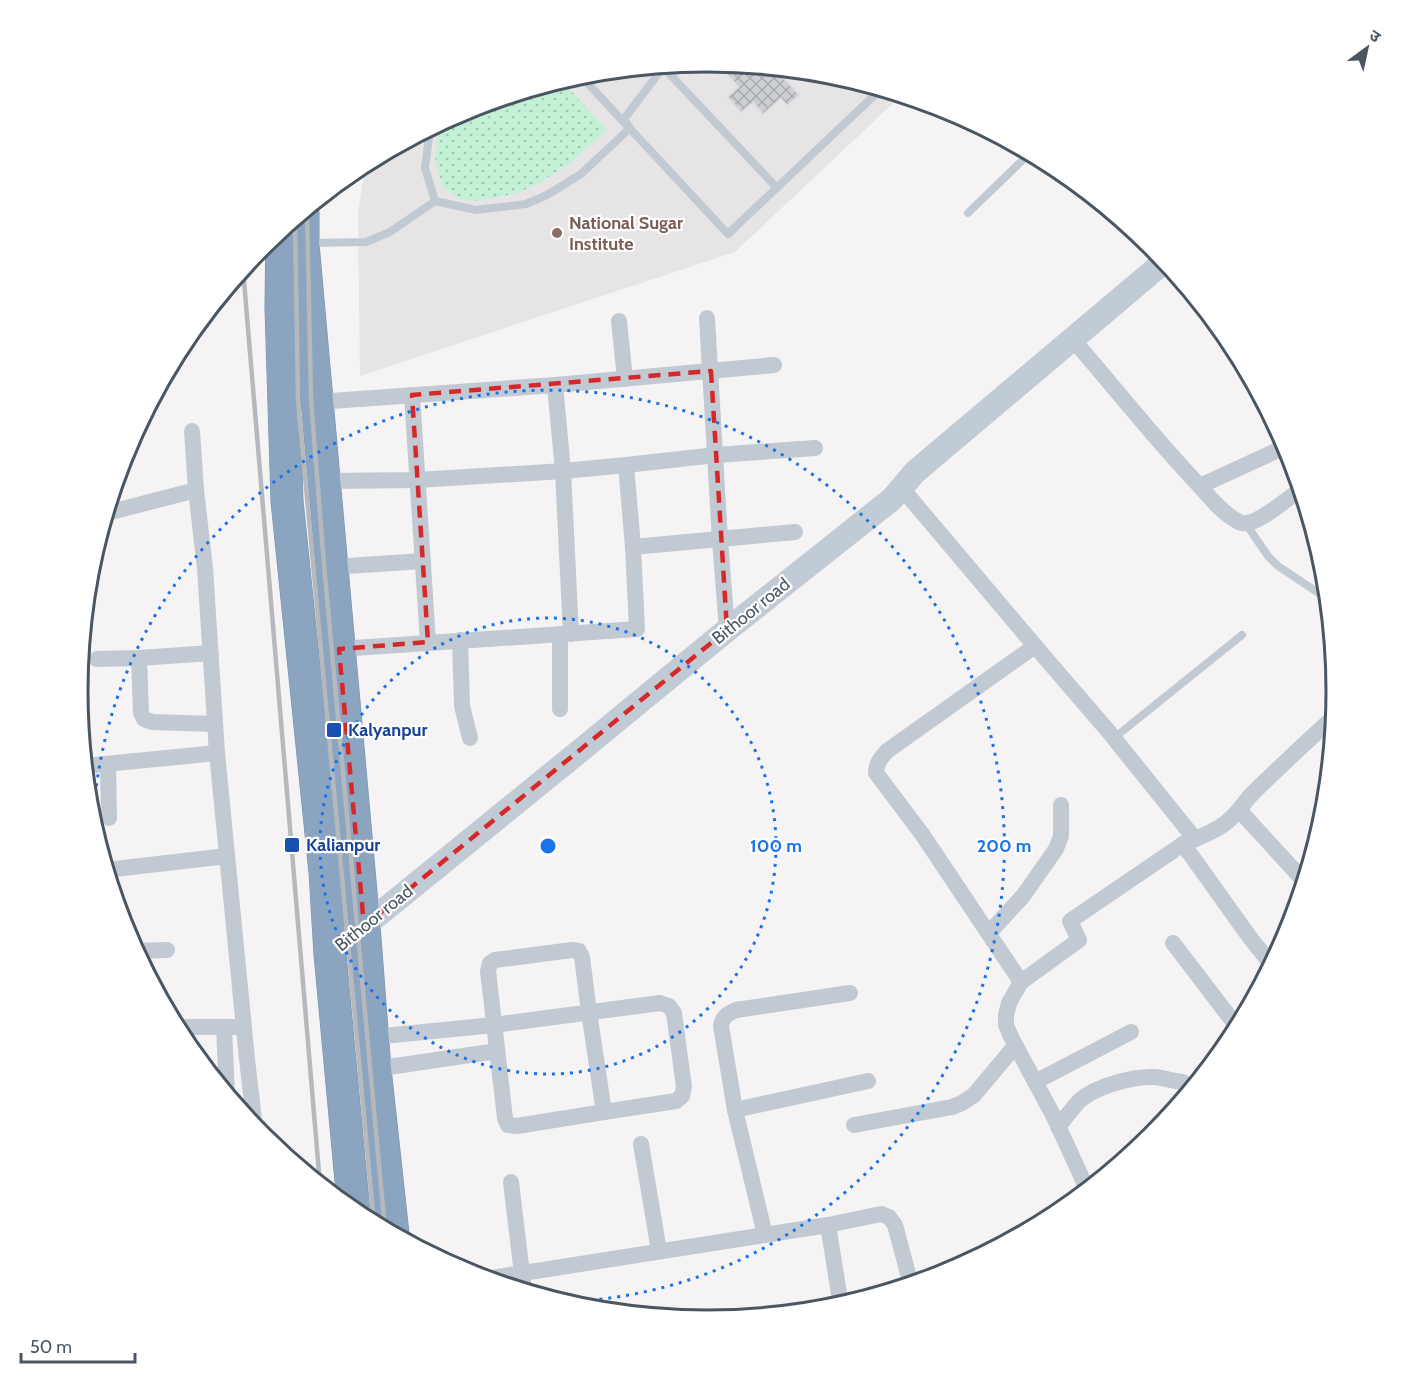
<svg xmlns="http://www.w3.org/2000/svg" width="1415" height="1383" font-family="Cabin,'Noto Sans Devanagari',sans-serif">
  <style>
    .education { fill: #e6e4e5 }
    .grass { fill: url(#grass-dots) }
    .building { fill: url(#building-cross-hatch); stroke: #d7d9de; stroke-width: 1.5 }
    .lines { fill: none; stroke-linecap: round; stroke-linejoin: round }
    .highway-casing { stroke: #7690ad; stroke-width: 33 }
    .lane { stroke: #c1cad2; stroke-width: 8 }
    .street { stroke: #c1cad2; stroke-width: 16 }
    .secondary { stroke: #c1cbd6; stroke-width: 24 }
    .highway { stroke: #8ba5c1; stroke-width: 32 }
    .rail { stroke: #b5b8bd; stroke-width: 4.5 }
    .marked { fill: none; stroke: #d62828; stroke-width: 4.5; stroke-dasharray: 12 8; stroke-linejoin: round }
    .ring { fill: none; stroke: #1a73e8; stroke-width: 3; stroke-dasharray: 3 6 }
    .education-dot { fill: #8d6e63; stroke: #fff; stroke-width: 2 }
    .transit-dot { fill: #1a4fb4; stroke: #fff; stroke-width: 2 }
    .labels { text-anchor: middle; stroke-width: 4.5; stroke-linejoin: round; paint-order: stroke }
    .education-label { font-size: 18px; font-weight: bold; fill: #785e54; stroke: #fff; text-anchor: start }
    .street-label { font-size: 18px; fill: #4a5661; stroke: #fff }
    .transit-label { font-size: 18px; font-weight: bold; fill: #164399; stroke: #fff; text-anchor: start }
    .rim { fill: none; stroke: #4a5661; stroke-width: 3 }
    .centre { fill: #1a73e8; stroke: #fff; stroke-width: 3 }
    .ring-label { font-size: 18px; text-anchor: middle; font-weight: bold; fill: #1a73e8; stroke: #fff; stroke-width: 4.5; stroke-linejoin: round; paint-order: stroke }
  </style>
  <defs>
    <pattern id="grass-dots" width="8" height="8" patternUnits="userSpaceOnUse" patternTransform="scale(1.5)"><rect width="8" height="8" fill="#c3f1d5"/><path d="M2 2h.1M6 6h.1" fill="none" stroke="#a0c6b0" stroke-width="1.8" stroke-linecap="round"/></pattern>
    <pattern id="building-cross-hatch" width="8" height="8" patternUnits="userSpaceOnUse" patternTransform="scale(1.5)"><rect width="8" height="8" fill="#cdcfd5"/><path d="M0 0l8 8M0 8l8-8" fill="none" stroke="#a8abb0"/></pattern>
  </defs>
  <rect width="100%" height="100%" fill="#f5f3f3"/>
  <polygon class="education" points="708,62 831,74 902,95 735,252 360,376 358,213 366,163 467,109 585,74"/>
  <polygon class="grass" points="562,81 607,130 567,165 538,184 514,194 474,201 458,198 443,187 435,161 439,131 444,122 467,109"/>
  <polygon class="building" points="716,62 774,68 799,95 787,105 781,98 763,114 753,102 741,112 728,97 739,87"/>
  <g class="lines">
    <defs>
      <g id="highway">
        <polyline points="303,213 303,244 364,926 375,1069 393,1234"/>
        <polyline points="282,229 281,308 287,501 325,872 330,954 354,1213"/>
      </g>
    </defs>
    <use href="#highway" class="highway-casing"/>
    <g class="lane">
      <polyline points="664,68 777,188"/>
      <polyline points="580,75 728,234 881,89"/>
      <polyline points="430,129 425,168 435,201 476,210 526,204 547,195 581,174 630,128 624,119 664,66"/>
      <polyline points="968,213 1030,153"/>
      <polyline points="310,243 366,242 390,232 435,201"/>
      <polyline points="1246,524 1268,556 1278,566 1329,600"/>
      <polyline points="1114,738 1242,635"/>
      <polyline points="737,1319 749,1316 761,1316"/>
    </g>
    <g class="street">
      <polyline points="707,318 720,540 727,630"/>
      <polyline points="619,321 625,379"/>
      <path d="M1081,349C1119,393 1155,439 1195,481C1207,494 1219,510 1234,519C1238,522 1243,524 1247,523C1260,522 1290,497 1301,489"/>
      <polyline points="555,385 563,471 571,634"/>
      <polyline points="412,395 428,642"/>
      <polyline points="317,402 555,385 774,365"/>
      <polyline points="192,431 196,490"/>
      <polyline points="626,465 716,455 815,448"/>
      <polyline points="324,481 417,480 563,471 626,465 633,547 637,629 339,649"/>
      <polyline points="1200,486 1287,446"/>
      <path d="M905,492L1035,646L887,751C881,758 876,763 876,773L922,834L1021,982"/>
      <polyline points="107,513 196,490 205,568 217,753 247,1059 255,1129"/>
      <polyline points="633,547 795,532"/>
      <polyline points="332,567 423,561"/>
      <polyline points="560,634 560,709"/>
      <polyline points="460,640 462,706 470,738"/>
      <polyline points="1035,646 1109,732 1195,839 1183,844 1070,921 1079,940 1021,982 1009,1003 1006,1015 1006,1025 1011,1037 1053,1115 1088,1191"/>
      <polyline points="139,658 141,713 144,719 152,722 215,724"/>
      <polyline points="97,659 139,658 211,653"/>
      <polyline points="108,764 109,818"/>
      <polyline points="85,766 217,753"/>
      <polyline points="1239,810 1305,882"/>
      <path d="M1195,839C1207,834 1219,829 1228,821C1239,812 1246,799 1256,790C1282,765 1308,740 1335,716"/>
      <polyline points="1183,844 1251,939 1272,965"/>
      <polyline points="106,870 227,856"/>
      <polyline points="989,933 1023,896 1056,849 1061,836 1061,805"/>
      <polyline points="1173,943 1238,1028"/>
      <polygon points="572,950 579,951 582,957 589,1012 604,1112 517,1126 508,1125 505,1118 488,971 490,963 495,960"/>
      <polyline points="135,951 167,950"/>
      <polyline points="176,1027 244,1027"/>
      <polyline points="224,1027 227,1094"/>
      <polyline points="373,1037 494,1025 660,1003 669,1006 674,1013 684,1087 682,1096 676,1101 604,1112"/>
      <polyline points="375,1069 497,1051"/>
      <polyline points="1035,1082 1131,1032"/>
      <polyline points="735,1110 868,1081"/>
      <polyline points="854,1125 952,1107 962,1103 974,1095 1015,1046"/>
      <path d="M1058,1127C1065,1118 1072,1109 1079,1101C1096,1086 1133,1076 1155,1077C1164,1078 1173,1081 1183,1082"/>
      <polyline points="641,1144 659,1251"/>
      <polyline points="511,1182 524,1291"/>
      <polyline points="828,1225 841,1306"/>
      <path d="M765,1235L735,1110L721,1026C723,1016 727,1014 736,1010L850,993"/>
      <polyline points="485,1279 828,1225 881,1214 889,1217 895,1225 911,1285"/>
    </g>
    <polyline class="secondary" points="330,954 586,746 727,630 892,499 915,472 1165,261"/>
    <use href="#highway" class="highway"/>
    <g class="rail">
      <polyline points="307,209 311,399 324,565 385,1230"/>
      <polyline points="295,219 298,400 374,1224"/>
      <polyline points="243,269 320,1185"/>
    </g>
  </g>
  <path class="marked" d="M711,371L727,630L364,926L339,649L428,642L412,395Z"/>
  <g class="ring">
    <circle cx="548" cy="846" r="228"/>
    <path d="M93 822A456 456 0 1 1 560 1302"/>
  </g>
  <circle class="education-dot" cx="557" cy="233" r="6"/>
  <g class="transit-dot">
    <rect x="326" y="722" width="16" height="16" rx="3"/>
    <rect x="284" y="837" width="16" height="16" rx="3"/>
  </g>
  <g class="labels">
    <g class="education-label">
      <text x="569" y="229">National Sugar<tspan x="569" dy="21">Institute</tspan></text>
    </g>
    <g class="street-label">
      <text transform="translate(751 611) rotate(-39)" y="6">Bithoor road</text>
      <text transform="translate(374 918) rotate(-39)" y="6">Bithoor road</text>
    </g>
    <g class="transit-label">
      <text x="348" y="736">Kalyanpur</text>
      <text x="306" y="851">Kalianpur</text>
    </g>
  </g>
  <path d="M0 0H1415V1383H0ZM88 691a619 619 0 1 1 1238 0a619 619 0 1 1-1238 0Z" fill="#fff" fill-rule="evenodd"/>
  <path class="rim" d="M88 691a619 619 0 1 1 1238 0a619 619 0 1 1-1238 0Z"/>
  <circle cx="548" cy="846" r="9" class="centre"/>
  <g class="ring-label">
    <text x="776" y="852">100 m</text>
    <text x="1004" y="852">200 m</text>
  </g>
  <g transform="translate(1367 48) rotate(33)" stroke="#ffffff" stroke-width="4.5" paint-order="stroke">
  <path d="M0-4.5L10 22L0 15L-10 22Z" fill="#4a5661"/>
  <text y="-9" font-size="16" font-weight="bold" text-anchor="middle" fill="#4a5661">उ</text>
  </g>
  <path d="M21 1353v9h114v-9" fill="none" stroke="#4a5661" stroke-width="3"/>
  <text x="30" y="1353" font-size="18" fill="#4a5661" stroke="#ffffff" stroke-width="4.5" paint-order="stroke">50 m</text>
</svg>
